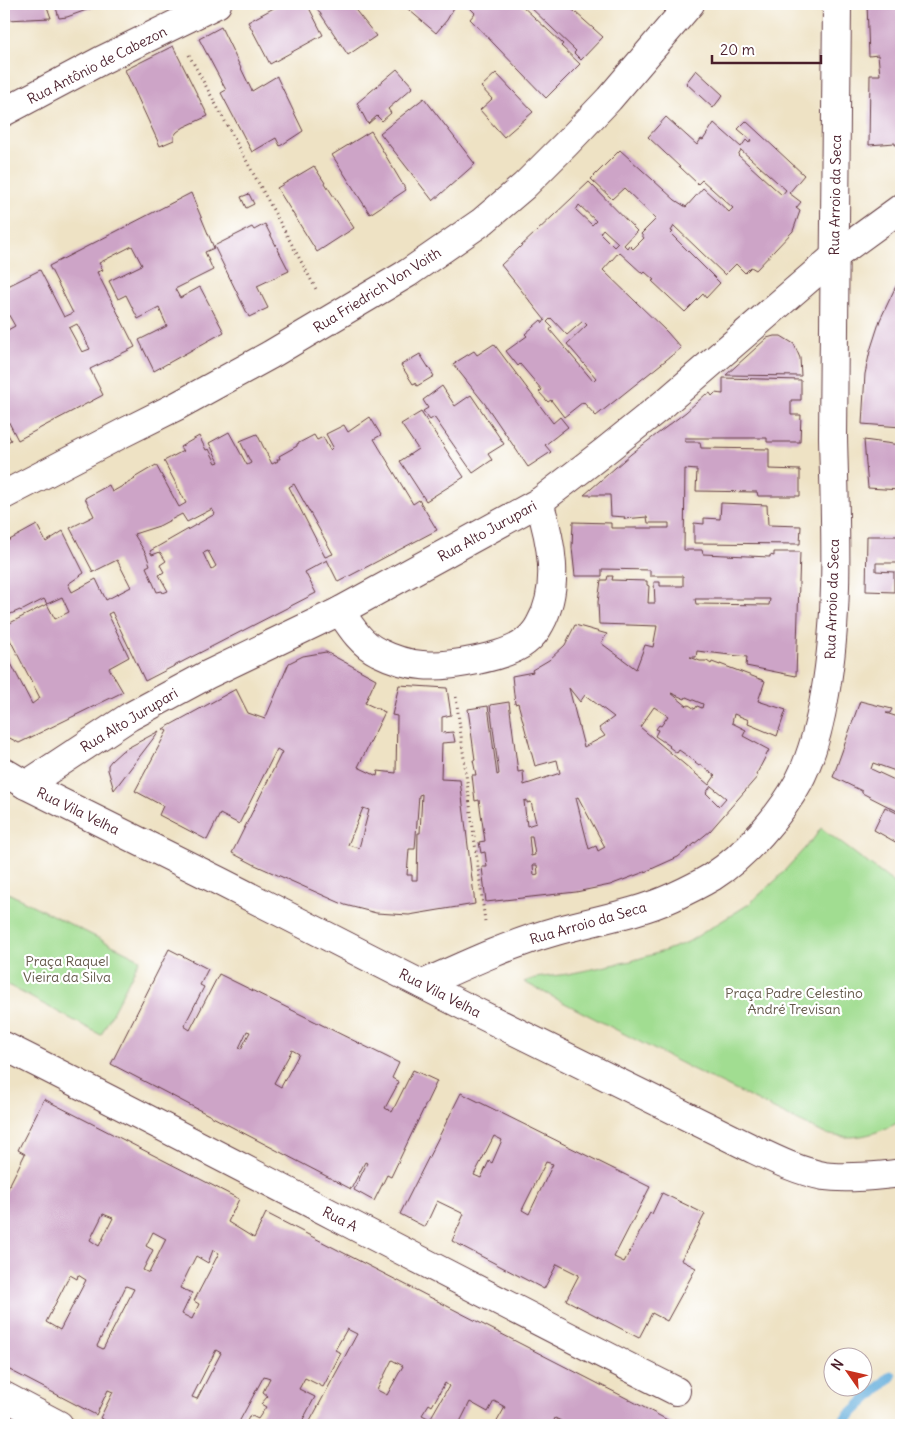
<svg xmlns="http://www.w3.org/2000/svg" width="905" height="1429" font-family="Delius,sans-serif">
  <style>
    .green { fill: #a1dd91; stroke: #767e5e }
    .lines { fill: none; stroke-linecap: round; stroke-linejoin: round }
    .stream { stroke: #63addb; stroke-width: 11 }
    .building { fill: #cda4c7; fill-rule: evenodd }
    .minor-casing { stroke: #633c42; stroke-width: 30 }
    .path { stroke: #633c42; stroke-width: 3; stroke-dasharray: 1 4; stroke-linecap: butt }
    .minor { stroke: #fff; stroke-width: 28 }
    .labels { text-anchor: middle; stroke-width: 4.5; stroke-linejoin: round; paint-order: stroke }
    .street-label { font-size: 14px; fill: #4a1f2b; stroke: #fff }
    .park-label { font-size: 14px; fill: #64584a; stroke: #fff }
  </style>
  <rect width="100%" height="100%" fill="#fff"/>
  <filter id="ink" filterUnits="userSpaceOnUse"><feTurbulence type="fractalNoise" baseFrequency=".02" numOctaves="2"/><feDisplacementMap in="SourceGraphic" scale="10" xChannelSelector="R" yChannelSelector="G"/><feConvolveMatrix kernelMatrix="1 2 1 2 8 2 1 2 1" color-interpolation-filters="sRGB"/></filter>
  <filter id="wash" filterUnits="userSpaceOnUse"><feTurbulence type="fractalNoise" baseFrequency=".0096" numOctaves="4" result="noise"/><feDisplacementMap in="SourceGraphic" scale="20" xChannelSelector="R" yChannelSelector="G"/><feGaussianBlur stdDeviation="1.12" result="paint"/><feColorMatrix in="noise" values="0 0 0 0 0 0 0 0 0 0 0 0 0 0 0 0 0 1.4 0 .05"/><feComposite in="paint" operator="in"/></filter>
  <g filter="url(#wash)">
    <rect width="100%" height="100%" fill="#eee2c4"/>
    <g class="green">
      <path d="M821,828L901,888V1121C875,1135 852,1142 823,1133L692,1069L524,982L535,978L568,974L631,961L664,951L688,942L749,904L776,880L814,838Z"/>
      <polygon points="4,891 140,959 101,1035 4,983"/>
    </g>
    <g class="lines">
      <polyline class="stream" points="839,1425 891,1376"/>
    </g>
    <g id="blocks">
      <g class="building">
        <polygon points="4,4 46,4 51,18 6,20"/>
        <polygon points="55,4 103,4 67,17 59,18"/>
        <polygon points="281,4 307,4 323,35 270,64 248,22"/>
        <polygon points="314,4 355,4 353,7 376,36 348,55"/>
        <polygon points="402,4 456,4 447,20 436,33"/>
        <polygon points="466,4 520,4 563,44 561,46 580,64 546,98 470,19 475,13"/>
        <polygon points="527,4 566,4 603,37 581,60 574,53 576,51"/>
        <polygon points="867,4 901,4 901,144 895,145 895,143 869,145 870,75 880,75 878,55 869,56"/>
        <polygon points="221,27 252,91 277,76 277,77 303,131 280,146 276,138 252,152 221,93 226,90 199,39"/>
        <polygon points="173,46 208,116 184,127 177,132 174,136 174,140 160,146 125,70"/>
        <polygon points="397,69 413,87 388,109 391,113 382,121 377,116 368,124 357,103"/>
        <polygon points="696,70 723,95 713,108 686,83"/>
        <polygon points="496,73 533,112 504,137 480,110 492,99 481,87"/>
        <polygon points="424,98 475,164 433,201 380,133"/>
        <path d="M666,117L697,145L701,139L703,140L714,123L741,147L746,140L749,143L751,140L738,129L746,121L804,175L789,193L801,202L796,208L800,211L793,231L756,270L751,267L745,273L736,264L725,275L674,226L671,231L673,232L671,234L720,283L706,298L703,294L685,312L652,281L654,280L645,272L643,274L619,252L603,270L667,332L681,348L596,416L583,402L564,417L551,400L548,402L539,392L542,390L520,364L518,366L506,351L527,336L525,334L541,320L543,323L545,320L501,265L589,182L637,231L624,245L627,248L629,245L633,249L644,238L641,234L656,219L624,188L612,199L591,179L620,150L675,200L686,207L703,188L729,212L733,208L702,180L698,184L648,137ZM741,150L786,190L782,195L738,155ZM579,205L596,221L592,225L576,210ZM603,229L618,243L614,247L600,233ZM551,318L567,335L583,321L587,325L567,344L596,378L593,381L550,330L552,327L547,322Z"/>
        <polygon points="371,131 406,190 370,214 332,155"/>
        <polygon points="314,166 354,228 317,252 277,188"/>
        <path d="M191,193L214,248L205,252L213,270L175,289L180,298L200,287L224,332L154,371L139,340L167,326L159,308L138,319L126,295L118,299L109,281L142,265L132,246L99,263L103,270L97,272L135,347L90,369L103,395L18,440L4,413V332L15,326L7,312L4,313V288L40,270L64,317L73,313L49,266ZM77,324L90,349L82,352L69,328Z"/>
        <polygon points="249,194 254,204 246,208 241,197"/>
        <polygon points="265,224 289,271 257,286 268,308 249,317 214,246 252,227 254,230"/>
        <polygon points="901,278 901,361 900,365 901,366 901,427 862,424 865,374 870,351 880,320 895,288"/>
        <polygon points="774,336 781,336 794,344 800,358 801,376 726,375 767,338"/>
        <polygon points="494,344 553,423 560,417 568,427 545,445 551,452 528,467 485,404 453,364 474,351 477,355"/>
        <polygon points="420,354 434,376 417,386 415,383 413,384 401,365"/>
        <path d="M723,378L801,380V400H791V415H801L800,442H767V438H685V442H700L701,448L769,449V469L800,470V496H758L757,492L696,491L697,470L685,469L684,550H702L703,554L770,557V555L774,556V552H800L796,676L746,666L747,657L697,651L696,657H690L700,661H707L711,664L712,662L720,665V664L765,681L758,701L786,710L777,736L748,724L749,720L734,714L732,723L746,730L743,736L769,750L756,775L758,776L710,831L678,857L647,871L610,885L576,892L486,902L482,867H487L485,852L481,853L479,842L485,841L479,800L475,801L472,775H476L473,760H475L468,709L488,706L497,775L499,774L490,705L509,702L518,772L523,771L524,785L560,773L557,760L535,766L518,703L515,704L512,676L533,672L532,670L549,660L565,645L575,625L607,634L601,643L636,669L645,645L653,647L657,626L599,624L598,602L601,580H607L608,576H613L612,580L647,581V585L649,586L648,603H655L654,582H660V586H683V576H650V570L602,569V576H575L572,548L573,522L611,523V528H669V523H648L647,517L624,519L625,517L611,516L610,495H584L631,454L686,412L706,394L707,395L710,393L712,396L715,393L723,394ZM695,599H770L769,605L696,604ZM569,688L580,702L585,695L614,717L599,728L605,736L584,747ZM671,693L685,699L686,697L703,704L702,708L697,706L695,709L689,705L687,706ZM654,707L668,716L661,726L659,725L656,729L658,730L655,736L670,746L669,747L677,753L679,750L696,762L695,763L699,766L700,764L715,776L709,785L640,727ZM711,786L726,798L719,806L706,793ZM578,797L605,847L598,851L596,846L589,849L576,798ZM527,800V803L531,802L536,823L527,826L524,801ZM529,836H532L535,855L531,856ZM533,865H537L538,874L534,875Z"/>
        <polygon points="442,386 455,406 471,395 504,444 488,454 492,460 473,473 434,417 430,420 423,411 428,408 423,400"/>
        <polygon points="421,412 464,477 426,501 400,461 418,449 401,424"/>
        <path d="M370,417L381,435L374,439L413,504L419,500L437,530L338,582L327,560L305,572L316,593L145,681L112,612L108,614L129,657L109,668L123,692L19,743L4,735V640L8,649L4,650L32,704L40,698L4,628V543L37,525L46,542L63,531L84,573L68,584L72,592L96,579L106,600L131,587L117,560L93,572L92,570L70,528L94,516L85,498L109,485L112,492L135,479L134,478L156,465L179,507L186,503L164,461L183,451L180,447L199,436L206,450L209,449L216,463L219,462L209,443L229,432L247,465L251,463L240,441L257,434L272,464L278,461L277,459H280L279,456L297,446V444L314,435L317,440L323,437L330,450L333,447L326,434L344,425L348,432ZM294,484L333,554L325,557L289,487ZM212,509L215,514L150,551L152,555L160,552L166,561L160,565L164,572L159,575L168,591L163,593L162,591L157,592L146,567L150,565L146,554L134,534L159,526L182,514L187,522ZM208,551L216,566L211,570L203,553ZM62,597L69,612L55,619L47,604L10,623L6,616L20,610L21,611L44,599L47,604Z"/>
        <polygon points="4,427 11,440 4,444"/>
        <polygon points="864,440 900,445 900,490 868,488"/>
        <polygon points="721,503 767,505 768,525 801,526 800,544 694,543 694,523 704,524 704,518 720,519"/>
        <polygon points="867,536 901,536 901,563 876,563 876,571 894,572 894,592 866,591"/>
        <path d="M326,652L376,679L365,703L385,712L358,767L377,776L378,771L396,773L397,716L392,715L399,685L447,688L451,715L442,717V733L453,732L455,742L442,743L441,779L460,780L475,904L409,915L376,913L345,905L255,865L232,853L282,752L277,749L239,824L220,814L207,840L159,815L163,806L135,791L167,731L163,729L236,689L248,713L265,719L289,663L303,656ZM422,794L420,833H418L417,880H412V875H407L409,849H415L419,795ZM363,808L369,810L359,848L348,845Z"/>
        <polygon points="860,701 892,709 890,713 886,713 901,718 901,773 873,763 871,769 901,783 901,813 862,793 862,791 833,777"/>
        <polygon points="159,731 114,790 108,770 108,765 111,761 122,751"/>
        <polygon points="885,807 901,815 901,840 899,844 874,830"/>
        <path d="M169,949L208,969L200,985L204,987L184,1026L190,1030L219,974L399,1063L392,1078L399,1082L385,1108L392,1112L413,1070L437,1081L391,1177L387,1175L374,1201L354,1190L367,1163L365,1162L351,1189L111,1064ZM247,1031L250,1032L241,1049L239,1048ZM292,1050L299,1054L281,1087L274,1083Z"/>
        <path d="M461,1093L650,1187L614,1257L624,1262L650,1213L652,1214L662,1193L705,1214L681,1260L696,1268L667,1321L652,1313L639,1338L566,1300L579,1275L557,1264L544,1289L452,1241L464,1214L437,1201L425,1227L400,1214ZM494,1136L502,1140L492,1163L489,1161L481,1178L474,1175ZM546,1162L553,1164L529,1214L522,1210Z"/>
        <path d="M44,1099L239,1199L228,1222L254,1238L266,1213L630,1400L675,1424L674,1425H559L561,1421L555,1418L552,1425L545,1423L543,1425H495L505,1407L494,1401L488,1412L470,1402L460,1422L467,1425H308L357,1334L347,1329L335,1350L341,1353L323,1387L305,1378L299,1389L315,1397L300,1425H114L100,1418L113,1392L108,1390L96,1415L4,1367V1196L25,1154L18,1150ZM103,1214L113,1218L99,1246L90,1240ZM153,1232L166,1239L149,1273L143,1270L153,1250L146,1246ZM213,1250L219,1253L194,1301L199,1304L192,1319L182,1314L192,1293L180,1288L196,1256L208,1263ZM70,1275L77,1279L78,1275L86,1280L60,1330L46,1322ZM126,1286L134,1289L103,1349L97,1346ZM216,1350L221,1353L197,1399L192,1397ZM392,1360L403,1366L387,1395L377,1390ZM264,1376L270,1378L263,1392L268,1396L261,1404L266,1407L258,1419L250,1415L245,1425L239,1422ZM445,1383L449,1386L430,1419L422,1415L429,1404L432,1406Z"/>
      </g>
    </g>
  </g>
  <g filter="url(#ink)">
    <use href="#blocks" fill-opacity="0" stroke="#633c42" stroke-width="1"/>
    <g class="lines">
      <defs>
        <g id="minor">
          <polyline points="4,112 102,60 217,4"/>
          <polyline points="4,495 123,433 177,406 270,355 408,273 483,221 524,186 566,144 609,99 690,4"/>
          <path d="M340,611C350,626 361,644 378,652C392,659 407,664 422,665C446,668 507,657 525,642C530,638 537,630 540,624C561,587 551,540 539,502"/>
          <path d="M4,772L26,785L219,881L474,1011L751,1148C774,1159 798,1171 824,1176C844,1179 881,1176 901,1173"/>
          <polyline points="26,785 129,717 207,675 340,611 539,502 605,451 666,402 835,256 901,208"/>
          <path d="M423,984C467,964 510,944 556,931C595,920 636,914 673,897C686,891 700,884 712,877C745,856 781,815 799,781C813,754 820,723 825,694C840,609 835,522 833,437L837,4"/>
          <path d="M4,1046C229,1159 451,1278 676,1391"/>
          <polyline points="4,1396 59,1425"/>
        </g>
      </defs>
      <use href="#minor" class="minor-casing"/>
      <g class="path">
        <polyline points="189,55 316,289"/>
        <polyline points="456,697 485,921"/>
      </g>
      <use href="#minor" class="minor"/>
    </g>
  </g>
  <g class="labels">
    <g class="street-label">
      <text transform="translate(97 65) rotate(-27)" y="5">Rua Antônio de Cabezon</text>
      <text transform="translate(835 195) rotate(-89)" y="5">Rua Arroio da Seca</text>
      <text transform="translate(377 290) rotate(-32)" y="5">Rua Friedrich Von Voith</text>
      <text transform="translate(487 531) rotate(-29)" y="5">Rua Alto Jurupari</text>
      <text transform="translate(832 599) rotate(-88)" y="5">Rua Arroio da Seca</text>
      <text transform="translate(129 720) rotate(-31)" y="5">Rua Alto Jurupari</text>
      <text transform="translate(78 811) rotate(26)" y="5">Rua Vila Velha</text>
      <text transform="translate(588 923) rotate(-16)" y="5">Rua Arroio da Seca</text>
      <text transform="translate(440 993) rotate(27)" y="5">Rua Vila Velha</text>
      <text transform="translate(340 1219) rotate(27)" y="5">Rua A</text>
    </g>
    <g class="park-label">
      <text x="67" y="966">Praça Raquel<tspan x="67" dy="16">Vieira da Silva</tspan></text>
      <text x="794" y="998">Praça Padre Celestino<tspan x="794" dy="16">André Trevisan</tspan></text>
    </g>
  </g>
  <rect width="905" height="1429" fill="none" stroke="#fff" stroke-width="20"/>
  <g transform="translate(848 1372) rotate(304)"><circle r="24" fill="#ffffff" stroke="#b7a5aa"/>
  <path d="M0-4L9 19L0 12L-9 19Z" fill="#c8321e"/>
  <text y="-8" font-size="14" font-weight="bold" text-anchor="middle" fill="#4a1f2b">N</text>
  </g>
  <path d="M712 55v8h109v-8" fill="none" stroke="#4a1f2b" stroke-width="2.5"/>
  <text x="720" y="55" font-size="15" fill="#4a1f2b" stroke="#ffffff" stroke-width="4" paint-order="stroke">20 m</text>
</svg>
